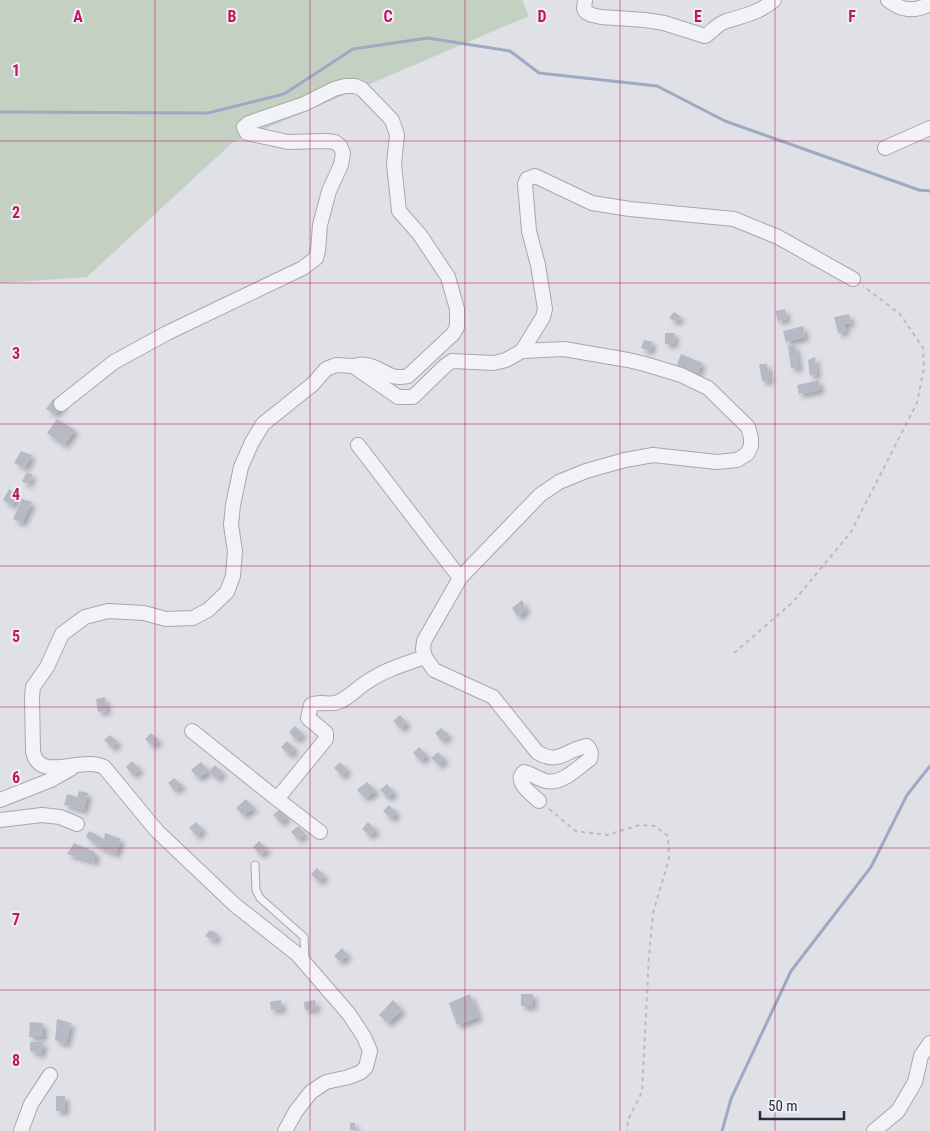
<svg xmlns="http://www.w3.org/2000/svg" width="930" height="1131" font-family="'Roboto Condensed',sans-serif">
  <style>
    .green { fill: #c3d0c2 }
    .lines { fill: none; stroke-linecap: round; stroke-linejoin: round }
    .stream { stroke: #9ea9c4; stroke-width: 3 }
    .building { fill: #b7bac4; filter: url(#shadow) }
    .service-casing { stroke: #a6a7b1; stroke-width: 9 }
    .minor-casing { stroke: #a6a7b1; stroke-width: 16 }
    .path { stroke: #babcc2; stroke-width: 2; stroke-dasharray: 4 4; stroke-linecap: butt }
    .service { stroke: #f2f3f6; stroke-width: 7 }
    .minor { stroke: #f2f3f6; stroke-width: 14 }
    .grid { fill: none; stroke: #c2185b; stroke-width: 1; stroke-opacity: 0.55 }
    .grid-label { font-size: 16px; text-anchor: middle; font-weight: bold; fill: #c2185b; stroke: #eff0f5; stroke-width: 4; stroke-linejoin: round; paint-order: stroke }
  </style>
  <defs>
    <filter id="shadow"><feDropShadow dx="4" dy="4" stdDeviation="2.5" flood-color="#0004"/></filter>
  </defs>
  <rect width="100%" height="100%" fill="#e0e1e7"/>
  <polygon class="green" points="0,0 522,0 529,16 232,143 87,277 0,283"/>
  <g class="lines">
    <g class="stream">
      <polyline points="0,112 208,113 284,94 353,49 428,38 510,51 539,73 657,86 725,121 919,190 930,191"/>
      <polyline points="722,1131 731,1099 791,971 871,867 907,795 930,766"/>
    </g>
  </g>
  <g class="building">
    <polygon points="785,309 787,319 778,321 775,311"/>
    <polygon points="674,312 681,317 676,322 669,318"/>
    <polygon points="849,314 851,323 844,324 846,331 838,333 834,317"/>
    <polygon points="803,326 805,337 786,342 783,331"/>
    <polygon points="665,333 675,333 674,344 665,344"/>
    <polygon points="644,340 653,342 650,351 641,348"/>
    <polygon points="795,345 799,368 791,368 788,346"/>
    <polygon points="681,354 702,363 698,373 677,365"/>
    <polygon points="815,357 817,374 810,376 808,360"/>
    <polygon points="759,364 767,364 770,381 762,381"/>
    <polygon points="819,380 820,390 799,394 797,385"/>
    <polygon points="53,399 63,405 55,414 46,409"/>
    <polygon points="57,419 75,430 64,445 47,433"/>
    <polygon points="21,451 32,455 25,468 14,463"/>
    <polygon points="26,473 33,474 28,484 22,482"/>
    <polygon points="9,489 17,494 13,506 3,500"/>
    <polygon points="22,499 32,502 22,523 13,519"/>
    <polygon points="522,600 526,610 518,617 512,608"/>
    <polygon points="105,697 107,711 98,712 96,699"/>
    <polygon points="400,715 407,723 401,729 393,721"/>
    <polygon points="295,726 303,734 296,740 289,732"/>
    <polygon points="441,728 449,735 442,741 435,733"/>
    <polygon points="151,733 159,740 152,746 145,739"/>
    <polygon points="110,735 118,742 112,748 104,740"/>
    <polygon points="287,741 295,749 289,755 281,747"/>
    <polygon points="419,747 427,755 421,761 413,753"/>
    <polygon points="438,752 445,759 439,765 431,758"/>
    <polygon points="132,761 140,769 133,775 126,767"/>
    <polygon points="201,762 209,771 198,778 191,770"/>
    <polygon points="340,762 348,770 342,776 334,768"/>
    <polygon points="215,765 223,773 217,779 209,771"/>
    <polygon points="174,778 182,785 175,791 168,783"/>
    <polygon points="367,782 376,791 365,798 357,790"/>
    <polygon points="387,784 394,792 388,798 380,790"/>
    <polygon points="79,791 88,793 84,810 64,805 67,794 77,797"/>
    <polygon points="246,799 254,808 243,815 236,808"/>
    <polygon points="389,805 397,813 391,819 383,811"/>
    <polygon points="280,809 287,817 281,823 273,815"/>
    <polygon points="196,822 203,830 197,836 189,828"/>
    <polygon points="368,822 376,830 370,836 362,829"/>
    <polygon points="298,826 305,833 299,840 291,832"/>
    <polygon points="89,831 104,839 105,833 121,839 116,854 101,848 86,837"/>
    <polygon points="259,841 267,849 261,855 253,847"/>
    <polygon points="74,843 95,852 95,862 67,854"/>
    <polygon points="317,868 325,876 319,882 311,874"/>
    <polygon points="210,930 218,934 214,941 205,936"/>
    <polygon points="342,948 348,955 340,962 334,956"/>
    <polygon points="470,994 479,1017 457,1025 449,1003"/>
    <rect x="521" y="994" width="12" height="12"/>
    <polygon points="281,1000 282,1009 271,1010 270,1002"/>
    <polygon points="315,1000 317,1009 305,1010 304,1002"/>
    <polygon points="393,1000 402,1010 388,1023 379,1015"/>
    <polygon points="57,1019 71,1023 66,1044 55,1040"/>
    <polygon points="30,1022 43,1023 43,1037 29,1037"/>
    <polygon points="30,1042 44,1042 41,1054 30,1051"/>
    <rect x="56" y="1096" width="9" height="15"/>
    <rect x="350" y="1123" width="5" height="7"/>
  </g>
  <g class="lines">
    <defs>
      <polyline id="service" points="255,865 256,890 260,898 304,937 305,961"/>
      <g id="minor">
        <path d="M585,0L584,9L586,12L592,15L601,17L645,20L664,23L705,36C712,32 716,25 724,22C741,16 760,13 774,0"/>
        <path d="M888,0C902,11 914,12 930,4"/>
        <polyline points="885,148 930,128"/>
        <polyline points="522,351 543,317 545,309 538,265 529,231 525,184 527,179 535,176 592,203 630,209 734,219 778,237 853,279"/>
        <path d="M61,404L114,362L167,333L303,268L316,258L318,251L320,225L329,191L341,165L343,153L340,146L335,142L326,141L288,142L247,133L244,127L249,123L304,104L334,89L345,86H355L362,89L392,120L397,135L394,164L399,211L420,235L448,277L457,309V327L453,334L408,376C388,381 382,367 366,365C362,364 357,365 353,366"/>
        <polyline points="358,445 460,578"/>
        <path d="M192,731L277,799L326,739V733L308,718L311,705C320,700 329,706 338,702C349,698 357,688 367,682C384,670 405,664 425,657"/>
        <polyline points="277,799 320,832"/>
        <polyline points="0,800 51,780 72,768"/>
        <polyline points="0,820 42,815 60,817 77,824"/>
        <polyline points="21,1131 31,1104 50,1075"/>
        <path d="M285,1131L296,1111L311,1092L326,1082L349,1077L361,1072L366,1067L370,1051L364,1037L349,1014L297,954L235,905L157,831L104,767C82,755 39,784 33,751L32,697L33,687L47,667L62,634L85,617L108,611L144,613L166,619L193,618L208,610L227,592L233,576L235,551L231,525L233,505L241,467L252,442L263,424L313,384L326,369L336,365L353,366L398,397H413L446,365L452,361L494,363L506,360L522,351L564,349L628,360L645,364L681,375L708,388L748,427L751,438V446L747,454L737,460L717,462L653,455L625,460L586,471L559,482L540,495L460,578L424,641L423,649L425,657L434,670L493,697L537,752C559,766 566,749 587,746C591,750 592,753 590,759C578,767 562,785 546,781C538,779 532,774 524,772C513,782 532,794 539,801"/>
        <polyline points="874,1131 898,1111 915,1082 921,1056 930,1043"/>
      </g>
    </defs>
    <use href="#service" class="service-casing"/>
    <use href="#minor" class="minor-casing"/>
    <g class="path">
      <polyline points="734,653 793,602 851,532 917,403 924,368 923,348 900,314 863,286"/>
      <polyline points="549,809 576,831 607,835 640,825 655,826 668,836 669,859 653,913 649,956 642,1092 628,1120 627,1131"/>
    </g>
    <use href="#service" class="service"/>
    <use href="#minor" class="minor"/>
  </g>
  <path class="grid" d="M155,0V1131M310,0V1131M465,0V1131M620,0V1131M775,0V1131M0,141H930M0,283H930M0,424H930M0,566H930M0,707H930M0,848H930M0,990H930"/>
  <g class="grid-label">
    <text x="78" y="22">A</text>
    <text x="232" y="22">B</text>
    <text x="388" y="22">C</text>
    <text x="542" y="22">D</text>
    <text x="698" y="22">E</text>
    <text x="852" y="22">F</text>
    <text x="16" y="76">1</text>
    <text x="16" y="218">2</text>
    <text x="16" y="359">3</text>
    <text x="16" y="500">4</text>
    <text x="16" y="642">5</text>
    <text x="16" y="783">6</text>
    <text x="16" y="925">7</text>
    <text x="16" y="1066">8</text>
  </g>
  <path d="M760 1111v8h84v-8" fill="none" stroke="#2a2d3d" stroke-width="2.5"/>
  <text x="768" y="1111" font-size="15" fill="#2a2d3d" stroke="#eff0f5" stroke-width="4" paint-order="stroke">50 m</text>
</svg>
